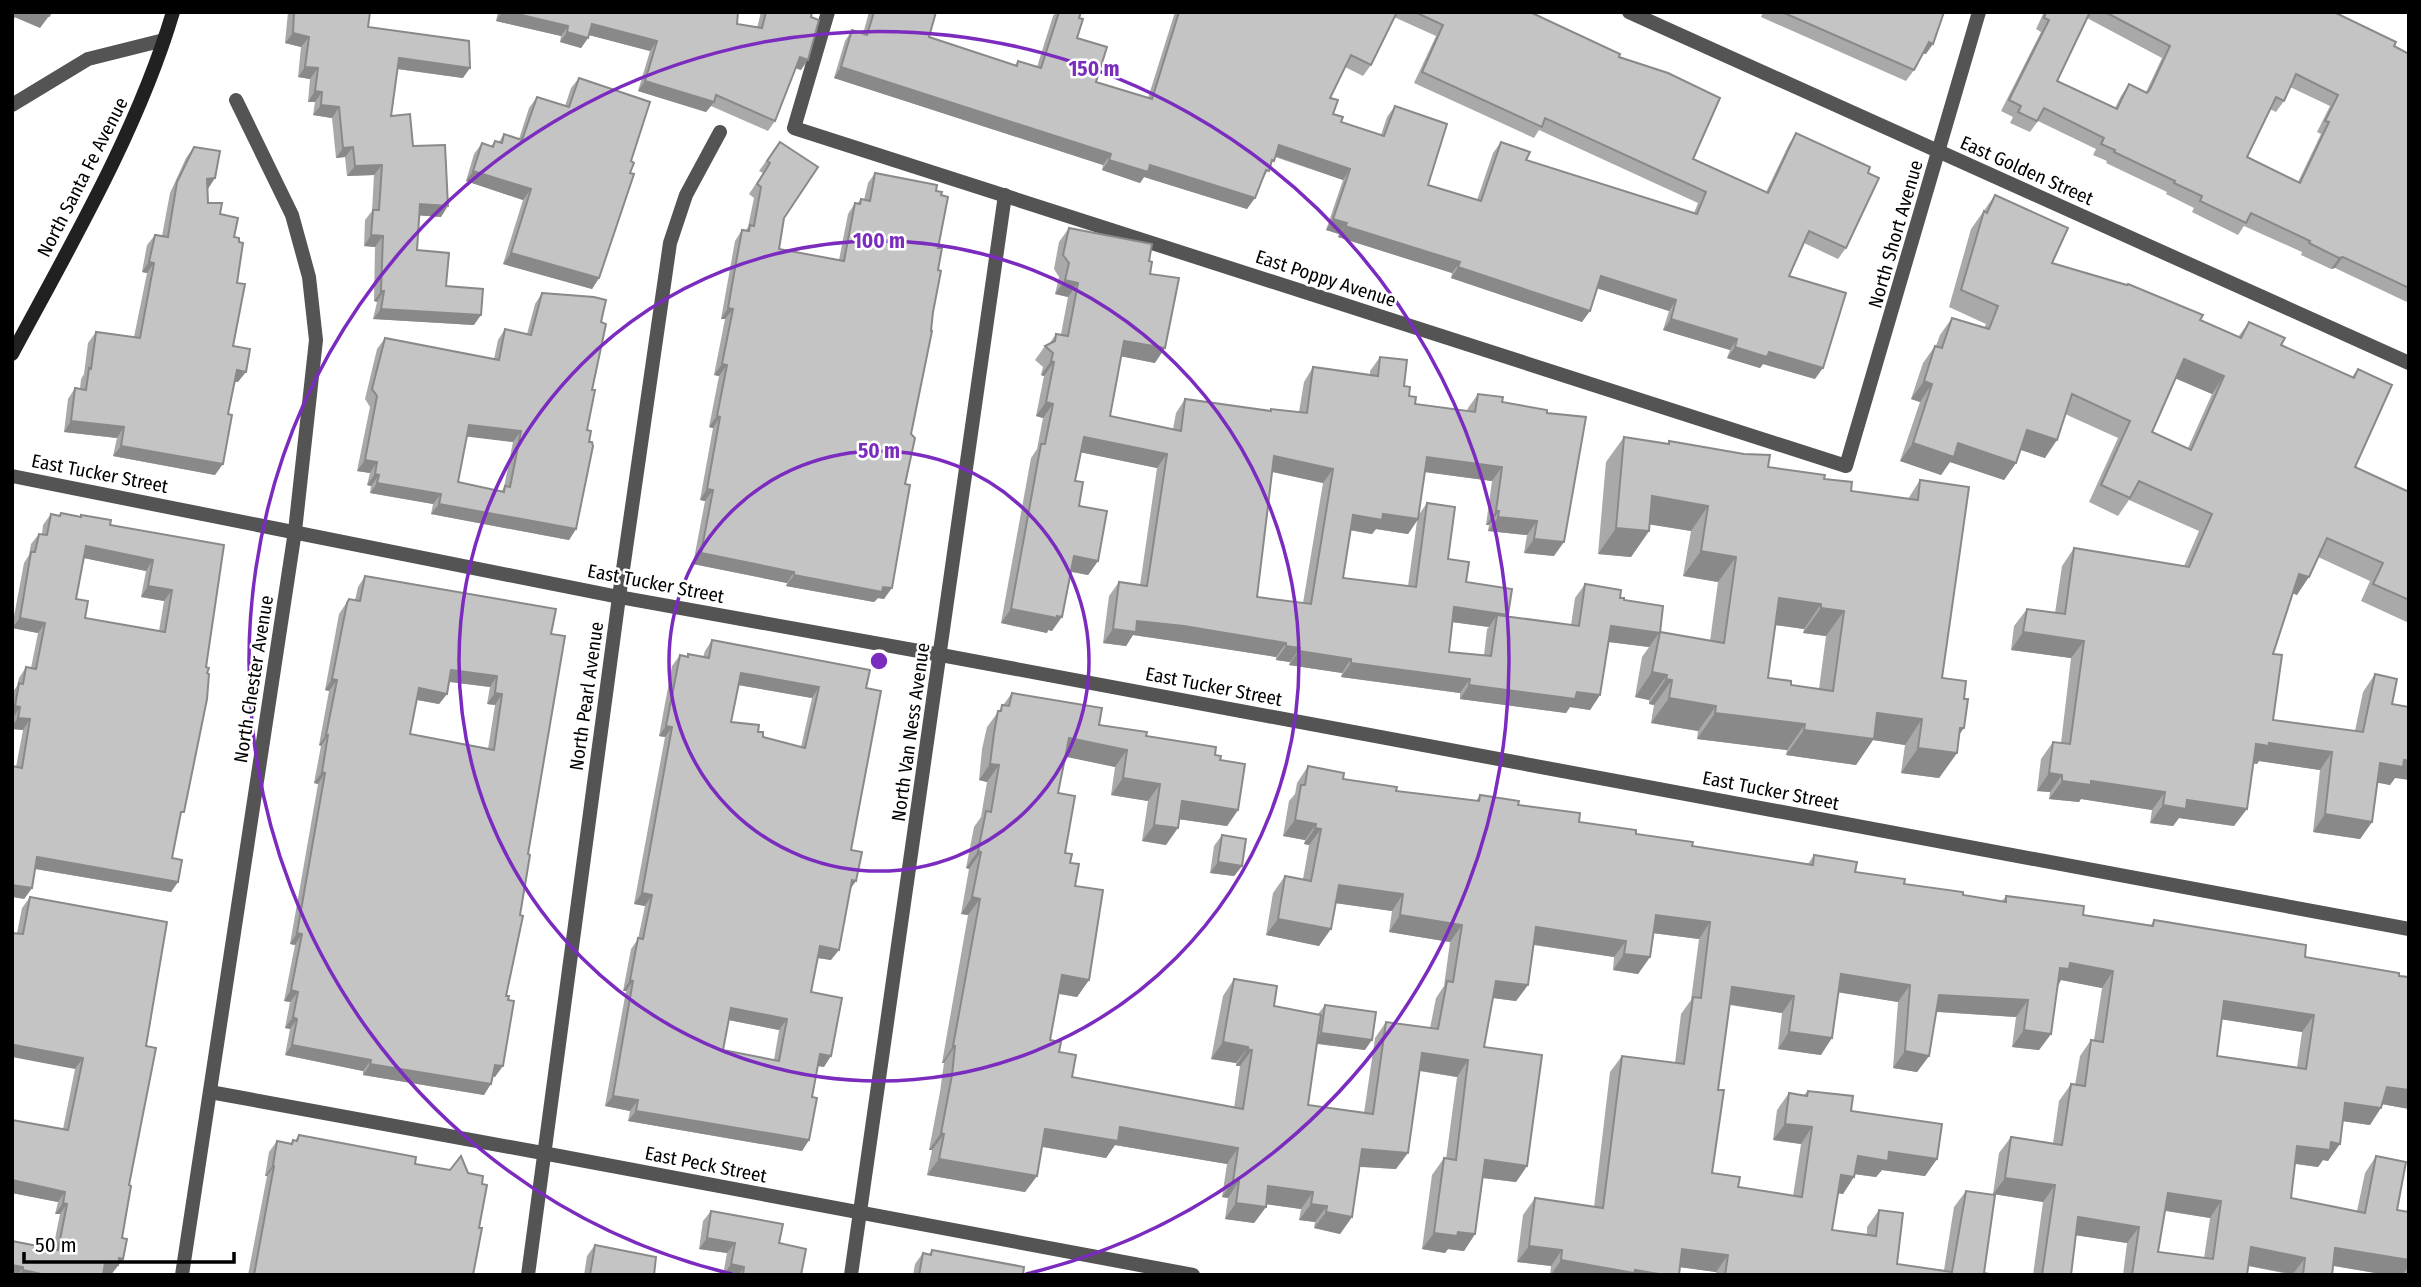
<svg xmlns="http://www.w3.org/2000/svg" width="2421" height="1287" font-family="'Fira Sans Condensed',sans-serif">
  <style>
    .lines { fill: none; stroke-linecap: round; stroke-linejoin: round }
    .street { stroke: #545454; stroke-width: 14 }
    .secondary { stroke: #212121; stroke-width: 14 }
    .wall { fill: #a9a9a9; fill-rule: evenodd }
    .shaded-wall { fill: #898989 }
    .building { fill: #c4c4c4; stroke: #898989; stroke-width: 2; fill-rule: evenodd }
    .ring { fill: none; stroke: #7b2cbf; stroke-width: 3.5 }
    .labels { text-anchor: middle; stroke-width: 5; stroke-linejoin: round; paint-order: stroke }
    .street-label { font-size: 19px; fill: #000; stroke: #fff }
    .centre { fill: #7b2cbf; stroke: #fff; stroke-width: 3.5 }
    .ring-label { font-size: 21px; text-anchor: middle; font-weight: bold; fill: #7b2cbf; stroke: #fff; stroke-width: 5; stroke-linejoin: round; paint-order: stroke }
  </style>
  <rect width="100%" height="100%" fill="#fff"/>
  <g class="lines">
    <g class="street">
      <polyline points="828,12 794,128 1846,466 1979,12"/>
      <polyline points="1629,12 2409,363"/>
      <polyline points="12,105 88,59 164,40"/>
      <polyline points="12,476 619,597 941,655 2409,929"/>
      <path d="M210,1092C538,1151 866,1214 1193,1275"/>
      <polyline points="182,1275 295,531 316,340 309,277 292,215 236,100"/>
      <polyline points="528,1275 619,597 670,243 686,195 720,132"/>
      <polyline points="851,1275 1005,195"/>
    </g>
    <path class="secondary" d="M12,354C70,246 138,130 173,12"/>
  </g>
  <g class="wall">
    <polygon points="288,12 370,12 368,27 463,78 397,69 391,116 413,146 441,217 419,215 417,250 446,286 474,325 373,319 377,302 374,301 375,247 364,246 365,220 372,211 374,175 347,176 345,157 336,158 332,118 313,115 315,102 308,102 310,79 298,77 301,47 285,43"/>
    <polygon points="498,12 738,12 737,24 757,28 761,12 812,12 801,70 795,68 775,121 768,131 711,106 706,112 638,91 650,51 589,35 588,38 581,48 560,42 561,36 496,21"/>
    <path d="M869,12H936L929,37L1015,65L1018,61L1037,67L1053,16L1056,12H1081L1077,38L1096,82L1148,98L1175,12H1530L1619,57L1693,159L1766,192L1789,144L1796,133L1846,248L1838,259L1804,243L1789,276L1815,379L1763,364L1760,368L1727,358L1730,350L1663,330L1669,311L1597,288L1582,322L1451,278L1452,273L1338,237L1339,234L1326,230L1343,180L1275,157L1247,209L1144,177L1140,183L1102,170L1103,165L834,78L845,41L852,30L863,34ZM1394,17L1436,36L1414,83L1534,138L1539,130L1698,203L1694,213L1526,160L1501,142L1493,153L1477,200L1428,185L1395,106L1387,117L1381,135L1341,122L1333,114L1330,98L1345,67L1363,76L1371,65Z"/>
    <polygon points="1763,12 1944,12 1926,54 1923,53 1914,70 1906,81 1761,17"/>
    <path d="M2044,12H2334L2409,54V303L2335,268L2331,269L2301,255L2302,252L2244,226L2238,235L2192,212L2194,208L2166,194L2167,192L2106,163L2107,161L2093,155L2096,149L2038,121L2030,132L2010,123L2013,117L2001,111L2041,32L2036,29ZM2087,18L2162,58L2146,92L2129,84L2121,96L2115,108L2057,81ZM2290,87L2330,106L2317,132L2321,134L2298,182L2247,157L2270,109L2276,112L2284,101Z"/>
    <polygon points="579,78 631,161 599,278 592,289 503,264 523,200 466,181 474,154 482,143 491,146 495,141 499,142 504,134 519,139 529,108 537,97 565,106 571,88"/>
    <polygon points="780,142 784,218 779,249 839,260 848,214 855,203 857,204 861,199 864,200 868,183 875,173 936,191 938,248 938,270 911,434 905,484 884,599 878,598 874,602 786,586 787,583 693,564 705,501 700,500 713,428 709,427 719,376 714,375 725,319 721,319 735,241 742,230 746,230 748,227 754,198 749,194 763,173 759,171"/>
    <polygon points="194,147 207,189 208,203 220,214 239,242 237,283 233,346 238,382 234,382 215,475 113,456 117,438 64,432 68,399 75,388 80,389 81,379 84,374 88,343 96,332 134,337 147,273 142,272 147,245 155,235 162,236 170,193 186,158"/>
    <path d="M1995,195L2052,263L2200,320L2238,337L2249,322L2281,345L2352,377L2358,369L2355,467L2409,492V623L2361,601L2370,581L2318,557L2297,595L2293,593L2273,654V720L2355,731L2363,692L2375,674L2392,704L2395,778L2390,785L2378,782L2372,822L2360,839L2313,832L2320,770L2259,761L2257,764L2253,763L2234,826L2179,818L2173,826L2150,823L2152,810L2081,799L2079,802L2049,799L2050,792L2037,791L2041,759L2053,742L2061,743L2071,658L2011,650L2014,626L2027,609L2055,613L2062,566L2074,548L2184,566L2199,531L2129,500L2118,516L2089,502L2118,438L2065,414L2045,458L2021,450L2016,463L2004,480L1950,462L1941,475L1900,461L1920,402L1911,399L1923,363L1935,346H1936L1940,335L1952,318L1984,328L1986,324L1949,307L1971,229ZM2176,378L2212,394L2188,448L2152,432Z"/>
    <path d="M1069,228L1149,261L1155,363L1121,356L1110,416L1173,429L1176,413L1185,399L1270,411L1271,409L1299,412L1304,382L1313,367L1370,375V371L1380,357L1404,386L1409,396L1415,404L1467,411L1468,408L1478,394L1502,402L1547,413L1554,556L1524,553L1527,535L1488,531L1489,525H1486L1492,481L1425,472L1418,516L1427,503L1448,559L1466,582L1508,615L1507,616L1571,625L1575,598L1585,584L1620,598L1660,632L1710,641L1718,582L1683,576L1691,531L1650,524L1649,531L1631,557L1598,554L1606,462L1624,437L1668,444L1669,441L1768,467L1824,479L1851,491L1908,499L1920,480L1942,678L1959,735L1957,753L1939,778L1901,773L1905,745L1873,740L1856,765L1786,755L1787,750L1697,739L1698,731L1651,723L1654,705L1649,704V700L1635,697L1642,657L1649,647L1608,642L1600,695L1590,710L1570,707L1566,713L1460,699V693L1341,677L1342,673L1289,665L1290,662L1276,660V657L1174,641L1133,635L1126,646L1103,643L1109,596L1119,582L1140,585L1157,468L1081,452L1075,481L1079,506L1098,561L1088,575L1071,572L1052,631L1048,630L1047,633L1001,623L1031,458L1037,449L1043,418L1036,416L1044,376L1041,375L1043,367L1035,360L1045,346L1049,344L1056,334H1061L1068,297L1055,294L1059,277L1054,269L1059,242ZM1272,472L1323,483L1303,603L1257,597ZM1417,521L1408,586L1343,578L1351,530L1372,534L1376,529L1408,534ZM1452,622L1489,627L1487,629L1484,655L1449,652ZM1775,625L1804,629L1803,633L1826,636L1819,689L1791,685L1768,678Z"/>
    <path d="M542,293L601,322L592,390L576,529L569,540L431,514L433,504L370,493L371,486L367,485L370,473L357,471L370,407L365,399L377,349L385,338L494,359L498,340L505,329L527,334L535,304ZM467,436L513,442L504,487L502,491L458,482Z"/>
    <path d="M61,513L80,517L81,515L110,525L224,545L180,818L172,858L178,882L171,892L35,869L32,888L24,899L16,767L23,730L12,729V693L17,686L19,678L26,667L31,668L38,633L12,628V627L24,563L29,555L31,544L39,534H42L43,525L51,514L59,516ZM84,558L146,571L141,597L164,601L159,631L85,618L76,599Z"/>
    <path d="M365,576L551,634L528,854L506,996L495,1077L493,1076L484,1095L363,1075V1071L285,1055L290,1029L285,1028L290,1002L284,1001L295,945L290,944L318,784L314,783L321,746L319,745L329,691L325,690L339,614L349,599L355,600L358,587ZM449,682L490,687L487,704L495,705L488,749L410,734L417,700L439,704L447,694Z"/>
    <path d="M712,640L866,688L851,850L850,890L831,960L817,958L811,992L824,1067L818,1066L812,1097L809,1140L802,1151L628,1121L630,1111L605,1106L626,991H623L631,949L638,939L645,906L634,904L665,737L659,736L672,666L680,655L687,657L688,654L703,657L705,651ZM738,685L812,698L801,747L763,737L758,732L731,722ZM729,1020L779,1030L774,1060L723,1050Z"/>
    <path d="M1012,693L1099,725L1146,736L1215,755L1220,760L1238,810L1227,826L1179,819L1166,845L1142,841L1148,801L1111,795L1115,767L1065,756L1058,793L1065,853L1070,863L1075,886L1089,980L1077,997L1059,994L1050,1040L1059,1052L1072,1077L1234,1108L1240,1066H1236V1063L1211,1059L1223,996L1234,979L1274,1006L1318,1014L1325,1005L1365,1050L1317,1044L1308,1105L1364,1113L1375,1038L1386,1022L1430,1028L1436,998L1444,986L1450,942L1389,932L1392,911L1336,903L1319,946L1266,935L1273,893L1285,876L1303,879L1309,845L1304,844L1305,840L1283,836L1289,801L1295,794L1297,783L1308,766L1343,779L1396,791L1476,801L1480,795L1579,822L1692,846L1808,864L1814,855L1855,872L1904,884L1963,895L2002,901L2006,896L2083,915L2151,925L2154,920L2305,957L2409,977V1109L2382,1104L2370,1125L2343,1121L2328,1161L2323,1160L2318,1167L2295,1164L2291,1198L2357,1211L2365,1173L2376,1156L2397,1210L2409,1212V1275H2387L2333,1266L2332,1275H2293L2248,1266L2247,1275H2123L2127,1243L2076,1235L2071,1275H2072H2033L2043,1202L1993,1194L1999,1153L2011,1137L2053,1143L2059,1101L2071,1084L2075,1085L2080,1056L2091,1040H2094L2102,988L2061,980L2057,986L2051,1034L2039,1050L2012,1047L2016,1017L1936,1012L1929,1056L1917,1072L1893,1068L1898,1002L1839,992L1821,1055L1778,1049L1782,1013L1730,1005L1718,1090L1712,1173L1738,1187L1793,1196L1801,1144L1773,1140L1777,1110L1789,1093L1804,1095L1808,1091L1851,1111L1937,1159L1925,1176L1882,1170L1876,1177L1855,1174L1843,1194L1838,1193L1832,1230L1867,1235V1227L1879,1210L1897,1264L1944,1270L1954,1207L1966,1191L1984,1273L1995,1275H1716V1272L1680,1267L1679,1275H1550L1551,1266L1517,1262L1523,1215L1535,1198L1594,1207L1610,1072L1622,1056L1675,1063L1681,1014L1691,1000L1699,939L1653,933L1650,957L1638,974L1613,970L1614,957L1533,945L1528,985L1516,1001L1493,998L1484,1047L1527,1166L1516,1182L1483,1178L1475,1234L1464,1251L1448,1249L1445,1253L1422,1249L1432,1175L1444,1158L1446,1159L1457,1077L1419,1071L1396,1169L1360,1167L1352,1217L1340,1234L1314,1228L1315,1222L1299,1220L1301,1209L1266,1204V1207L1254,1223L1225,1219L1228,1198L1222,1197L1227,1164L1115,1145L1106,1158L1042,1147L1037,1176L1025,1192L927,1175L932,1150H929L940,1092L944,1063H942L968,915L961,914L969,869L966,868L974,827L981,817L987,782L979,780L982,749L987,727ZM2222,1019L2302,1032L2297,1067L2217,1056ZM2165,1211L2210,1218L2204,1258L2158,1252Z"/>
    <polygon points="1222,835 1242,866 1234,876 1210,873 1214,846"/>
    <polygon points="30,897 146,1046 129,1185 116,1269 103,1275 12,1275 12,1241 53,1249 60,1214 55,1214 58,1202 12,1193 12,1120 63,1129 75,1069 17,933 22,908"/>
    <polygon points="299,1135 415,1164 468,1173 482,1184 479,1228 473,1275 248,1275 267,1176 265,1176 269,1152 277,1141 290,1144 293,1140 295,1141"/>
    <polygon points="711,1211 779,1243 801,1275 723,1275 727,1253 699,1249 703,1221"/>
    <polygon points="595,1245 654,1275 584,1275 587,1256"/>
    <polygon points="932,1250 1023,1275 913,1275 915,1264 923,1253 929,1254"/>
  </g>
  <g class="shaded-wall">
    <polygon points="13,12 40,12 49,16 40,28 12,16"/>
    <polygon points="502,12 509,12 568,26 561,36 496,21"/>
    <polygon points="592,24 657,41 650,51 585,34"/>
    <polygon points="567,32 588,38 581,48 560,42"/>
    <polygon points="293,33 309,37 301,47 285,43"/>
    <polygon points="1929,42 1933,44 1926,54 1921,53"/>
    <polygon points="800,57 808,60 801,70 792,67"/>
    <polygon points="399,58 470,68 463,78 391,68"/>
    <polygon points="305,67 318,68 310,79 298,77"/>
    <polygon points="841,67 1111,154 1103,165 834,78"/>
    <polygon points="645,81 714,102 706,112 638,91"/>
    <polygon points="315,91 322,92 315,102 308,102"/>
    <polygon points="321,105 339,107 332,118 313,115"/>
    <polygon points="1279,145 1350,169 1343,180 1272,155"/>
    <polygon points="353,147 345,157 336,158 343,148"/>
    <polygon points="1109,160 1150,165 1255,198 1247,209 1144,177 1140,183 1102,170"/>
    <polygon points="382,165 374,175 347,176 355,166"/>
    <polygon points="473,171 531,189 523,200 466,181"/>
    <polygon points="215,178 208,189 207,179"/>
    <polygon points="420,204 448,206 441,217 412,215"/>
    <polygon points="1333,219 1347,223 1339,234 1326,230"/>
    <polygon points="1345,226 1460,262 1452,273 1338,237"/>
    <polygon points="371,235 383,236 375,247 364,246"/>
    <polygon points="511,253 599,278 592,289 503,264"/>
    <polygon points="2343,257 2335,268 2331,269 2339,258"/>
    <polygon points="149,262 154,263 147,273 142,272"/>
    <polygon points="1458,267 1590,311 1582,322 1451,278"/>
    <polygon points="1601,276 1676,300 1669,311 1593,287"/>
    <polygon points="1065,280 1078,283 1068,297 1055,294"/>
    <polygon points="381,291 384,291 377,302 374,301"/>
    <polygon points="728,308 733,309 725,319 721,319"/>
    <polygon points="381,309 481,315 474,325 373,319"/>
    <polygon points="1671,319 1737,339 1730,350 1663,330"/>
    <polygon points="1124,341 1165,348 1155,363 1114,355"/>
    <polygon points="1735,347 1769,352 1823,368 1815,379 1763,364 1760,368 1727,358"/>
    <polygon points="2184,359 2224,376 2212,394 2172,377"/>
    <polygon points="1051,361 1054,362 1044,376 1041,375"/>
    <polygon points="722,364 727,365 719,376 714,375"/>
    <polygon points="237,370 246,372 238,382 229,381"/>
    <polygon points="1924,381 1932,384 1920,402 1911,399"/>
    <polygon points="1046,402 1053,404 1043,418 1036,416"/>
    <polygon points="717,416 720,417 713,428 709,427"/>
    <polygon points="71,421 124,427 117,438 64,432"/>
    <polygon points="469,425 521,431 513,442 462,436"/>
    <polygon points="2027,430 2057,440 2045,458 2015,448"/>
    <polygon points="1084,437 1167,454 1157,468 1074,451"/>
    <polygon points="1913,443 1958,443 2016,463 2004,480 1950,462 1941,475 1900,461"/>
    <polygon points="121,446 223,464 215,475 113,456"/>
    <polygon points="1274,456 1333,469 1323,483 1264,470"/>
    <polygon points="1427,457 1502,467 1492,481 1417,471"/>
    <polygon points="365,460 377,462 370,473 357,471"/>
    <polygon points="375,474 379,475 371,486 367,485"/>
    <polygon points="377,483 441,494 433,504 370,493"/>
    <polygon points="707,489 713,490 705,501 700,500"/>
    <polygon points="1652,496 1708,506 1691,531 1634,522"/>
    <polygon points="439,504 576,529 569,540 431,514"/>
    <polygon points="1496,511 1499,511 1489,525 1486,525"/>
    <polygon points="1383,514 1418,519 1408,534 1376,529 1372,534 1343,529 1353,515"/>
    <polygon points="1498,517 1537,521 1527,535 1488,531"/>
    <polygon points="1616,528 1649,531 1631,557 1598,554"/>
    <polygon points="1534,539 1564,542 1554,556 1524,553"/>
    <polygon points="86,546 153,560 146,571 79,557"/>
    <polygon points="1701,551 1736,557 1718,582 1683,576"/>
    <polygon points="701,553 794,572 787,583 693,564"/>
    <polygon points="1074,556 1098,561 1088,575 1064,570"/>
    <polygon points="2299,574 2309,577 2297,595 2287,591"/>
    <polygon points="794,575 883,587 892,588 884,599 878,598 874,602 786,586"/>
    <polygon points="148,586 172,590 164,601 141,597"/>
    <polygon points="1779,598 1821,604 1804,629 1761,623"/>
    <polygon points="1454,607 1508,615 1498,629 1497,615 1489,627 1444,621"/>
    <polygon points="1821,608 1844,611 1826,636 1803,633"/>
    <polygon points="1011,609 1057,616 1062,617 1052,631 1048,630 1047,633 1001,623"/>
    <polygon points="20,618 45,623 38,633 12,628"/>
    <polygon points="1137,621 1184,626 1286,643 1276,657 1174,641 1133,635 1126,646 1103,643 1113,629"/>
    <polygon points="1611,626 1659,633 1649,647 1601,641"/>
    <polygon points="2023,632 2084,641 2071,658 2011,650"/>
    <polygon points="1286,646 1300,648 1290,662 1276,660"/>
    <polygon points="1299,651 1351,659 1342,673 1289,665"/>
    <polygon points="1351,663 1470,679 1460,693 1341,677"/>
    <polygon points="451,670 497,676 490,687 444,681"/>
    <polygon points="1652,672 1667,675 1649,700 1635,697"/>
    <polygon points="741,673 819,687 812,698 733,684"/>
    <polygon points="332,679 337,680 329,691 325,690"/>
    <polygon points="1666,679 1672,680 1654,705 1649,704"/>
    <polygon points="1469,685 1577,692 1600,695 1590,710 1570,707 1566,713 1460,699"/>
    <polygon points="419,688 447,694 439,704 412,699"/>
    <polygon points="495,693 502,694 495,705 487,704"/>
    <polygon points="1669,698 1716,706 1698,731 1651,723"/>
    <polygon points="15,706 20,707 13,718 12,709"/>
    <polygon points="1715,713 1805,724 1787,750 1697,739"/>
    <polygon points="1877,713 1922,719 1905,745 1873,740 1856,765 1786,755 1804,730"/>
    <polygon points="18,718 30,719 23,730 12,729 12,726"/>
    <polygon points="666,726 672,727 665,737 659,736"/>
    <polygon points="1960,728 1964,728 1947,752 1957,753 1939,778 1901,773 1918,748"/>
    <polygon points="326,735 328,735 321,746 319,745"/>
    <polygon points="1069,738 1127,750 1115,767 1057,755"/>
    <polygon points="2269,743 2332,752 2320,770 2259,761 2257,764 2244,762 2256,744"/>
    <polygon points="2404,760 2409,761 2409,780 2395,778 2390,785 2368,781 2380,763"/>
    <polygon points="990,764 999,765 987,782 979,780"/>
    <polygon points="322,772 325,773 318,784 314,783"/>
    <polygon points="2049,773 2062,775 2050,792 2037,791"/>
    <polygon points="1123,778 1160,784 1148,801 1111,795"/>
    <polygon points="2062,781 2091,781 2165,792 2152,810 2081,799 2079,802 2049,799"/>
    <polygon points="2187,800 2247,809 2234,826 2179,818 2173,826 2150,823 2163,805"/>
    <polygon points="1182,801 1238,810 1227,826 1170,818"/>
    <polygon points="2325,814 2372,822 2360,839 2313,832"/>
    <polygon points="1295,820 1316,824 1305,840 1283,836"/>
    <polygon points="1154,825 1178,828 1166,845 1142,841"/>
    <polygon points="1315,828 1321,829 1309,845 1304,844"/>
    <polygon points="978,851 981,852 969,869 966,868"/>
    <polygon points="37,857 178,882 171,892 30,868"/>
    <polygon points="1218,862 1242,866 1234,876 1210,873"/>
    <polygon points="852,880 856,881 849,891"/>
    <polygon points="12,885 32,888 24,899 12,897"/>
    <polygon points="1339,885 1403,894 1392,911 1327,902"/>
    <polygon points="642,893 652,895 645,906 634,904"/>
    <polygon points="972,897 980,899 968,915 961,914"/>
    <polygon points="1400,915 1462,925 1450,942 1389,932"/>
    <polygon points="1656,915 1710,922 1699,939 1644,932"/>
    <polygon points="1278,919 1331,929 1319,946 1266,935"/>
    <polygon points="1536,927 1626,941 1614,957 1524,943"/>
    <polygon points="297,933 302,934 295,945 290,944"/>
    <polygon points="820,946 839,950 831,960 812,957"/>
    <polygon points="1624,954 1650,957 1638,974 1613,970"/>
    <polygon points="2070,963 2113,971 2102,988 2061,980 2058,986 2060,968"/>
    <polygon points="1841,974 1910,985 1898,1002 1830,991"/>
    <polygon points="1062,975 1089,980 1077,997 1050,992"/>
    <polygon points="630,980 633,981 626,991 623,991"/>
    <polygon points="1496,981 1528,985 1516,1001 1485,997"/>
    <polygon points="1732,987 1794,996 1782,1013 1721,1003"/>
    <polygon points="291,990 298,992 290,1002 284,1001"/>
    <polygon points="1939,995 2028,1000 2016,1017 1927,1011"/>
    <polygon points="2224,1001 2314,1015 2302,1032 2213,1018"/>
    <polygon points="731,1008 787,1019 779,1030 723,1019"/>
    <polygon points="293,1017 297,1019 290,1029 285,1028"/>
    <polygon points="2024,1030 2051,1034 2039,1050 2012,1047"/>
    <polygon points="1789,1032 1832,1038 1821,1055 1778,1049"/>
    <polygon points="1321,1033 1372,1040 1365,1050 1313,1043"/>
    <polygon points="1223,1042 1248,1047 1236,1063 1211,1059"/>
    <polygon points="14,1045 83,1058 75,1069 12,1057"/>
    <polygon points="292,1045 371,1060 363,1071 285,1055"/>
    <polygon points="953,1046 955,1046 944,1063 942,1063"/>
    <polygon points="1247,1049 1252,1050 1240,1066 1236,1066"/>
    <polygon points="1905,1051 1929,1056 1917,1072 1893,1068"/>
    <polygon points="1422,1053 1468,1060 1457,1077 1410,1069"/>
    <polygon points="820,1054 831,1056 824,1067 813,1065"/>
    <polygon points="370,1064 491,1084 484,1095 363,1075"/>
    <polygon points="495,1065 503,1066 495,1077 487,1075"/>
    <polygon points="2387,1087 2409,1090 2409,1109 2376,1103"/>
    <polygon points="613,1096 638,1100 630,1111 605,1106"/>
    <polygon points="2345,1103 2381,1108 2370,1125 2334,1120"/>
    <polygon points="636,1111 809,1140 802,1151 628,1121"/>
    <polygon points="1785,1124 1812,1127 1801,1144 1773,1140"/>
    <polygon points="1120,1127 1238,1148 1227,1164 1115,1145 1106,1158 1033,1145 1045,1129"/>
    <polygon points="941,1133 944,1134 932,1150 929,1150"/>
    <polygon points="2331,1142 2340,1144 2328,1161 2323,1160 2318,1167 2285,1162 2297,1146"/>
    <polygon points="1362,1149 1408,1153 1396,1169 1351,1166"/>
    <polygon points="1889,1152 1937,1159 1925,1176 1882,1170 1876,1177 1846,1173 1858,1156"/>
    <polygon points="939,1159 1037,1176 1025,1192 927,1175"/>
    <polygon points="1485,1160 1527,1166 1516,1182 1474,1177"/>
    <polygon points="273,1165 274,1166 267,1176 265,1176"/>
    <polygon points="1841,1175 1854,1177 1843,1194 1830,1192"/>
    <polygon points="2005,1178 2055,1185 2043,1202 1993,1194"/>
    <polygon points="12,1180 65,1192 58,1202 12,1193"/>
    <polygon points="1233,1181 1239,1181 1228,1198 1222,1197"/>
    <polygon points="1268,1186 1313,1192 1301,1209 1257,1203"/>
    <polygon points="2168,1193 2221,1201 2210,1218 2156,1209"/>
    <polygon points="63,1203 67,1204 60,1214 55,1214"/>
    <polygon points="1236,1203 1266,1207 1254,1223 1225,1219"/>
    <polygon points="1311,1204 1327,1206 1315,1222 1299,1220"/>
    <polygon points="1326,1212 1352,1217 1340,1234 1314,1228"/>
    <polygon points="2078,1217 2139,1227 2127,1243 2067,1234"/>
    <polygon points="1458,1232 1475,1234 1464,1251 1448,1249 1445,1253 1422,1249 1434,1233"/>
    <polygon points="707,1238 735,1243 727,1253 699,1249"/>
    <polygon points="1529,1246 1562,1250 1551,1266 1517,1262"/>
    <polygon points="2251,1247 2305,1258 2293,1274 2239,1264"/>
    <polygon points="2335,1248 2409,1260 2409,1266 2402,1275 2387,1275 2324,1264"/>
    <polygon points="1682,1249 1728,1255 1716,1272 1671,1266"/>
    <polygon points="119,1258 123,1259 111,1275 98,1273 105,1263"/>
    <polygon points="1561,1260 1635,1270 1665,1275 1551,1275"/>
    <polygon points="731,1264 744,1267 739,1275 724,1275"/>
    <polygon points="12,1265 23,1267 18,1275 12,1275"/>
    <polygon points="23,1270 46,1275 19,1275"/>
  </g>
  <g class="building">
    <polygon points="12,12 16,12 12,21"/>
    <polygon points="40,12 51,12 49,16"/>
    <polygon points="294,12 370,12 368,27 469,41 470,68 399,58 391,116 410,114 413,146 445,145 448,206 420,204 417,250 449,253 446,286 483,289 481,315 381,309 384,291 381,291 383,236 371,235 373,210 379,210 382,165 355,166 353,147 343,148 339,107 321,105 322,92 315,91 318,68 305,67 309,37 293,33"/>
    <polygon points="509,12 738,12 737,24 762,28 766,12 812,12 811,17 819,20 808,60 800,57 775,121 716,95 714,102 645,81 657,41 592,24 588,38 567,32 568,26"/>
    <polygon points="874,12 936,12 929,37 1017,66 1018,61 1041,68 1059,12 1081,12 1079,18 1083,19 1077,38 1107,47 1096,82 1152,99 1179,12 1397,12 1371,65 1351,55 1330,98 1338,100 1333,114 1343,117 1341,122 1384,136 1395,106 1447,124 1428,185 1481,201 1501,142 1530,152 1526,160 1697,214 1706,192 1545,118 1542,127 1422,72 1443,25 1415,12 1530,12 1620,54 1619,57 1668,73 1720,98 1693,159 1768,193 1796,133 1870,167 1868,173 1879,178 1846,248 1809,231 1789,276 1846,293 1823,368 1769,352 1767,357 1735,347 1737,339 1671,319 1676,300 1601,276 1590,311 1458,267 1460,262 1345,226 1347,223 1333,219 1350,169 1279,145 1274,161 1272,160 1269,171 1266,170 1255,198 1150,165 1148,172 1109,160 1111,154 841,67 852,30 867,35"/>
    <polygon points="1782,12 1944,12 1933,44 1929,42 1914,70"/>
    <path d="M2046,12H2090L2057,81L2117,109L2129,84L2147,93L2150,89L2170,46L2105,12H2334L2396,42L2394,46L2409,54V288L2343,257L2339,258L2309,243L2310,241L2251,213L2246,223L2200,201L2202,196L2174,183L2175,181L2114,152L2115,150L2101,144L2104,138L2044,108L2037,121L2018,112L2021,106L2009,100L2049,20L2044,18ZM2296,74L2338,95L2325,121L2329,122L2300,183L2247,157L2276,97L2284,101Z"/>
    <polygon points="579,78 650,102 631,161 634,163 630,173 634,174 599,278 511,253 531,189 473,171 482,143 493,147 495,141 502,143 504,134 522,140 537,97 569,107"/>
    <polygon points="780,142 818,167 784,218 779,249 844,261 855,203 860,204 861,199 870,201 875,173 937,185 936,191 942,192 941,195 948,197 938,248 942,248 938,270 941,271 933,312 931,331 932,331 911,434 915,438 905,484 910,485 892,588 883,587 882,592 794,575 794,572 701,553 713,490 707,489 720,417 717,416 727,365 722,364 733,309 728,308 737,257 742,230 749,231 750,225 754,226 761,187 757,184 770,163 767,161"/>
    <polygon points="194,147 220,151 215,178 207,179 208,203 222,203 220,214 238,218 234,237 239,238 239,242 243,243 237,283 245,284 233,346 250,349 246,372 237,370 228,414 232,415 223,464 121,446 124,427 71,421 75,388 86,390 89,368 91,369 96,332 140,338 154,263 149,262 155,235 168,237 177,182"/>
    <path d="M1995,195L2068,228L2052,263L2127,285L2128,284L2203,315L2200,320L2241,338L2249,322L2285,338L2281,345L2354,378L2358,369L2392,385L2355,467L2409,492V600L2373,584L2383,563L2327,538L2309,577L2299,574L2273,654L2282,655L2273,720L2363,732L2375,674L2397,679L2392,704L2409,707V761L2404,760L2403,767L2380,763L2372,822L2325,814L2332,752L2269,743V746L2256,744L2247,809L2187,800L2186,809L2163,805L2165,792L2091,781V785L2062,781V775L2049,773L2053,742L2070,744L2084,641L2023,632L2027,609L2065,614L2074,548L2189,567L2212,514L2139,481L2130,498L2101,485L2130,421L2072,394L2057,440L2027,430L2016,463L1958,443L1954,457L1913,443L1932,384L1924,381L1935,346L1942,348L1952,318L1989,329L1998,306L1961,290L1984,211L1987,213ZM2184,359L2224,376L2191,450L2152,432Z"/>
    <path d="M1069,228L1152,244L1149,261L1152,262L1150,274L1179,278L1165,348L1124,341L1110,416L1181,431L1185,399L1271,411V409L1307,413L1313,367L1378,376L1380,357L1407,360L1404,386L1410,387L1409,396L1416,397L1415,404L1475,412L1478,394L1503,397L1502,402L1547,410V413L1586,417L1564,542L1534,539L1537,521L1498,517L1499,511H1496L1502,467L1427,457L1418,519L1383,514L1382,520L1353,515L1343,578L1416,587L1427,503L1455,507L1448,559L1469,562L1466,582L1512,589L1508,615L1454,607L1449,652L1491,656L1497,615L1579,626L1585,584L1621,590L1620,598H1624V600L1663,606L1660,633L1611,626L1600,695L1577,692L1575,699L1469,685L1470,679L1351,663V659L1299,651L1300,648L1286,646V643L1184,626L1137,621L1136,632L1113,629L1119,582L1147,586L1167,454L1084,437L1075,481L1083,482L1079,506L1107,511L1098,561L1074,556L1062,617L1057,616V618L1011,609L1041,444H1045L1053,404L1046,402L1054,362L1051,361L1053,353L1045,346L1055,341L1056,334L1068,336L1078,283L1065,280L1069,263L1063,255ZM1274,456L1333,469L1311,604L1257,597Z"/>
    <path d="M542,293L594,297L606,300L601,322L606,324L592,390H595L587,430L591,431L589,442H592L593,446L576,529L439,504L441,494L377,483L379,475L375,474L377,462L365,460L377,396L372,389L385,338L499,360L505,329L531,335ZM469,425L521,431L510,487L505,486L504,492L458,482Z"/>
    <path d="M1624,437L1669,444V441L1744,454L1770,455L1768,467L1825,475L1824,479L1852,482L1851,491L1918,500L1920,480L1969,487L1942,678L1966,681L1964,699H1968L1964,728H1960L1957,753L1918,748L1922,719L1877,713L1874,739L1804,730L1805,724L1715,713L1716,706L1669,698L1672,680L1666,679L1667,675L1652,672L1660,632L1724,643L1736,557L1701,551L1708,506L1652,496L1649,531L1616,528ZM1779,598L1821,604V608L1844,611L1833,691L1791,685V681L1768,678Z"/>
    <path d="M61,513L81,517V515L111,520L110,525L224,545L206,667L209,668L207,673L209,674L207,699L184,812H181L172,858L182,860L178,882L37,857L32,888L12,885V766L22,768L30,719L18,718L20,707L15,706L19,683L23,684L26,667L36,669L45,623L20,618L31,552H35L39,534L47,535L51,514L60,516ZM86,546L153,560L148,586L172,590L165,632L85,618L88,601L76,599Z"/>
    <path d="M365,576L556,609L551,634L565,636L528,854L530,855L520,915L523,916L506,996H509L508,1000L514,1001L503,1066L495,1065L491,1084L370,1064L371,1060L292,1045L297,1019L293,1017L298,992L291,990L302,934L297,933L325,773L322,772L328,735H326L337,680L332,679L347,603L349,599L360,601ZM451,670L497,676L495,693L502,694L494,750L410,734L419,688L447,694Z"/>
    <path d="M712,640L870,670L866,688L881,691L851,850L862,852L856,881L852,880L839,950L820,946L811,992L842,998L831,1056L820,1054L812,1097L817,1098L809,1140L636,1111L638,1100L613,1096L633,981L630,980L638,938L643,939L652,895L642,893L672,727L666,726L680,655L688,657V654L709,658ZM741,673L819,687L805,748L763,737V732H758L759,725L731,722ZM731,1008L787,1019L779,1061L723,1050Z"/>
    <path d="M1012,693L1102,708L1099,725L1147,732L1146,736L1216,747L1215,755L1221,756L1220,760L1245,764L1238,810L1182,801L1178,828L1154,825L1160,784L1123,778L1127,750L1069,738L1058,793L1075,796L1065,853L1072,854L1070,863L1079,864L1075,886L1103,890L1089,980L1062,975L1050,1040L1061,1042L1059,1052L1076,1055L1072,1077L1243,1109L1252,1050L1247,1049L1248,1047L1223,1042L1234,979L1277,986L1274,1006L1321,1015L1308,1105L1373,1114L1386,1022L1438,1029L1447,981L1453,982L1462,925L1400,915L1403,894L1339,885L1331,929L1278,919L1285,876L1311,881L1321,829L1315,828L1316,824L1295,820L1301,785H1305L1308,766L1344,773L1343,779L1397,787L1396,791L1479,801L1480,795L1519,801L1518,805L1580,813L1579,822L1636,830V834L1693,842L1692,846L1813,865L1814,855L1857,862L1855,872L1905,879L1904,884L1963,892V895L2006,902V896L2084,906L2083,915L2153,926L2154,920L2306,945L2305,957L2399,973V976L2409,977V1090L2387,1087L2381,1108L2345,1103L2340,1144L2331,1142L2330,1150L2297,1146L2291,1198L2365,1213L2376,1156L2406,1162L2397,1210L2409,1212V1260L2335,1248L2332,1275H2303L2305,1258L2251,1247L2247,1275H2132L2139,1227L2078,1217L2071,1275H2072H2042L2055,1185L2005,1178L2011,1137L2062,1145L2071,1084L2085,1086L2091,1040L2103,1042L2113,971L2070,963L2069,969L2060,968L2051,1034L2024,1030L2028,1000L1939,995L1929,1056L1905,1051L1910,985L1841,974L1832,1038L1789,1032L1794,996L1732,987L1718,1090H1724L1712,1173L1740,1177L1738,1187L1802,1197L1812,1127L1785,1124L1789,1093L1807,1096L1808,1091L1853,1096L1851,1111L1942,1124L1937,1159L1889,1152L1888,1161L1858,1156L1854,1177L1841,1175L1832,1230L1876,1236L1879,1210L1903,1213L1897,1264L1952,1272L1966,1191L1995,1195L1984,1273L1995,1275H1725L1728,1255L1682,1249L1679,1275H1665L1635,1270L1634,1273L1561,1260L1562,1250L1529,1246L1535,1198L1603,1208L1622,1056L1684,1064L1693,997L1701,998L1710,922L1656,915L1650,957L1624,954L1626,941L1536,927L1528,985L1496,981L1484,1047L1542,1055L1527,1166L1485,1160L1475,1234L1458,1232L1457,1236L1434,1233L1444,1158L1456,1160L1468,1060L1422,1053L1408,1153L1362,1149L1352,1217L1326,1212L1327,1206L1311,1204L1313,1192L1268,1186L1266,1207L1236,1203L1239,1181H1233L1238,1148L1120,1127L1118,1141L1045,1129L1037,1176L939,1159L944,1134L941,1133L952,1075L955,1046H953L980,899L972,897L981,852L978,851L986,811L991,812L999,765L990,764L994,733L998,711H1001L1002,705L1009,706ZM2224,1001L2314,1015L2306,1069L2217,1056ZM2168,1193L2221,1201L2213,1259L2158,1252Z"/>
    <polygon points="1222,835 1246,839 1242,866 1218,862"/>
    <polygon points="30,897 167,922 146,1046 156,1048 129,1185 131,1186 122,1238 127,1239 123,1259 119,1258 118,1265 105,1263 103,1275 46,1275 23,1270 23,1267 12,1265 12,1241 58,1250 67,1204 63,1203 65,1192 12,1180 12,1120 68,1130 83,1058 14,1045 12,1055 12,933 23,934"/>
    <polygon points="1325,1005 1376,1012 1372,1040 1321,1033"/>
    <polygon points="299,1135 416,1157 415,1164 450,1170 461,1156 468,1173 483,1176 482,1184 487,1185 479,1228 482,1228 473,1275 254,1275 274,1166 273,1165 277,1141 292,1144 293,1140 297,1141"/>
    <polygon points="711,1211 783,1224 779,1243 806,1249 801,1275 743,1275 744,1267 731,1264 735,1243 707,1238"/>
    <polygon points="595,1245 656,1257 654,1275 590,1275"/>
    <polygon points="932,1250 1024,1267 1023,1275 919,1275 923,1253 931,1255"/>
  </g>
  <g class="ring">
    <circle cx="879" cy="661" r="210"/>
    <circle cx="879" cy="661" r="420"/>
    <path d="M732 1274A630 630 0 1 1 1026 1274"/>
  </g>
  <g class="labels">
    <g class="street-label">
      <text transform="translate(2027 170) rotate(24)" y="7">East Golden Street</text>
      <text transform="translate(82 177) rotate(-63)" y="7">North Santa Fe Avenue</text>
      <text transform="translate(1895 234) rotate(-74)" y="7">North Short Avenue</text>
      <text transform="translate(1326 278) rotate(18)" y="7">East Poppy Avenue</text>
      <text transform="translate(100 473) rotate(11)" y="7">East Tucker Street</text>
      <text transform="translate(656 583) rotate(11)" y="7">East Tucker Street</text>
      <text transform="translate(253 679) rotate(-81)" y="7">North Chester Avenue</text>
      <text transform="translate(1214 686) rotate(11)" y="7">East Tucker Street</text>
      <text transform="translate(586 696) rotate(-82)" y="7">North Pearl Avenue</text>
      <text transform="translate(910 732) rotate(-82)" y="7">North Van Ness Avenue</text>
      <text transform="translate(1771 790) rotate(11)" y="7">East Tucker Street</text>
      <text transform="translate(706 1164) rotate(11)" y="7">East Peck Street</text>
    </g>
  </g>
  <circle cx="879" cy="661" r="10" class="centre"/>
  <g class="ring-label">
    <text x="1094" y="76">150 m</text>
    <text x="879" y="248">100 m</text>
    <text x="879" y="458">50 m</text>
  </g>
  <rect width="2421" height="1287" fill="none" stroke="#000000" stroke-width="28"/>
  <path d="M24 1252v10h210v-10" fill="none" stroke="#000000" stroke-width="3.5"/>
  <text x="35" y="1252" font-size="21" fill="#000000" stroke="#ffffff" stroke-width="5" paint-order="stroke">50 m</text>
</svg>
